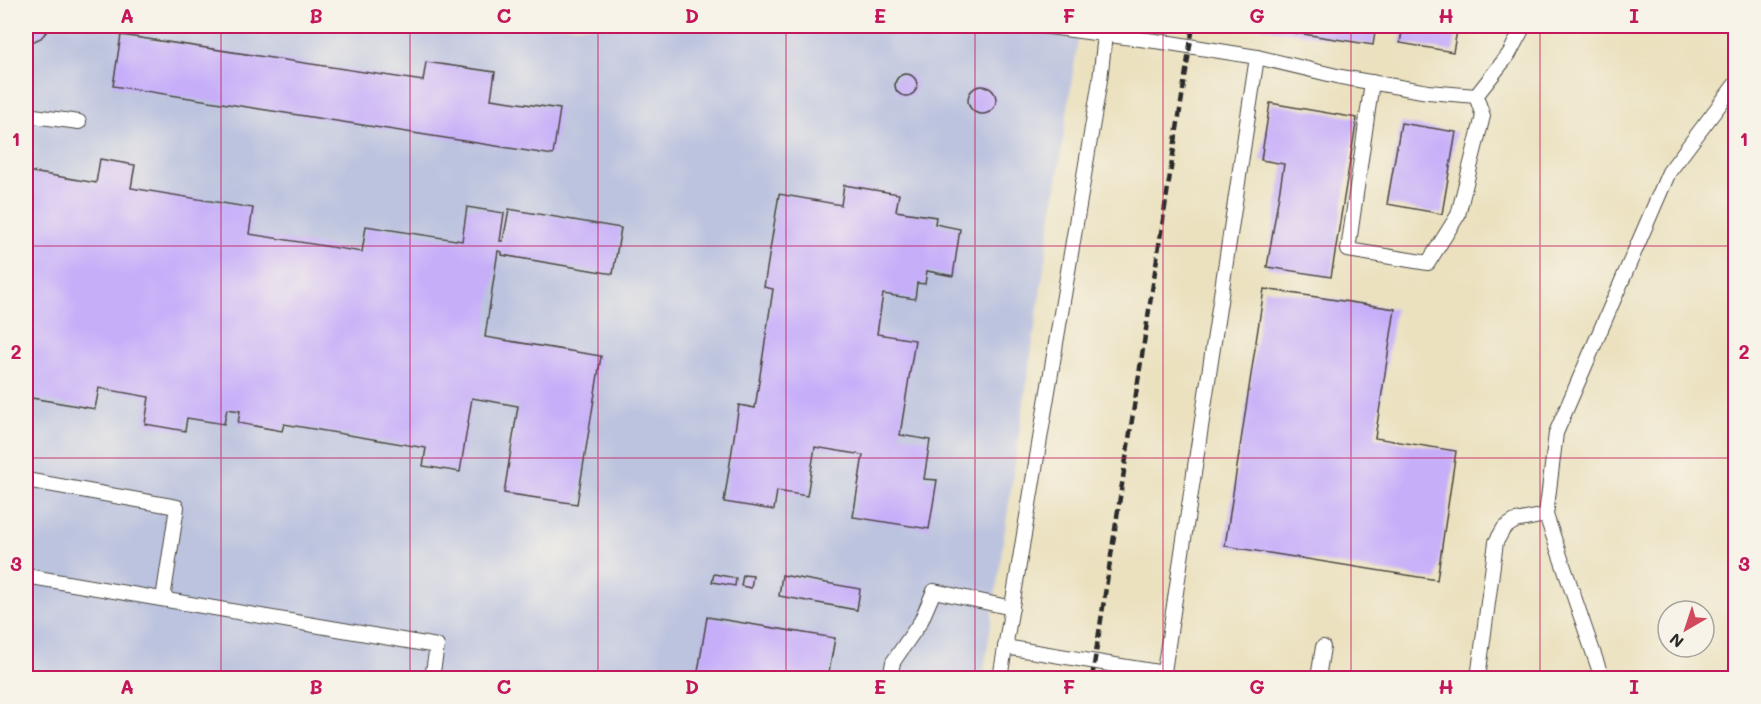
<svg xmlns="http://www.w3.org/2000/svg" width="1761" height="704" font-family="Mali,sans-serif">
  <style>
    .industrial { fill: #bcc3de }
    .building { fill: #c6aef9 }
    .lines { fill: none; stroke-linecap: round; stroke-linejoin: round }
    .service-casing { stroke: #484641; stroke-width: 16 }
    .service { stroke: #fff; stroke-width: 14 }
    .rail { stroke: #2b2b2b; stroke-width: 4.5; stroke-dasharray: 9 4.5; stroke-linecap: butt }
    .grid { fill: none; stroke: #c2185b; stroke-width: 1.5; stroke-opacity: 0.55 }
    .neatline { fill: none; stroke: #c2185b; stroke-width: 2 }
    .grid-label { font-size: 20px; text-anchor: middle; font-weight: bold; fill: #c2185b }
  </style>
  <rect width="100%" height="100%" fill="#f7f3e8"/>
  <filter id="ink" filterUnits="userSpaceOnUse"><feTurbulence type="fractalNoise" baseFrequency=".0167" numOctaves="2"/><feDisplacementMap in="SourceGraphic" scale="12" xChannelSelector="R" yChannelSelector="G"/><feConvolveMatrix kernelMatrix="1 2 1 2 8 2 1 2 1" color-interpolation-filters="sRGB"/></filter>
  <filter id="wash" filterUnits="userSpaceOnUse"><feTurbulence type="fractalNoise" baseFrequency=".008" numOctaves="4" result="noise"/><feDisplacementMap in="SourceGraphic" scale="24" xChannelSelector="R" yChannelSelector="G"/><feGaussianBlur stdDeviation="1.35" result="paint"/><feColorMatrix in="noise" values="0 0 0 0 0 0 0 0 0 0 0 0 0 0 0 0 0 1.4 0 .05"/><feComposite in="paint" operator="in"/></filter>
  <g filter="url(#wash)">
    <rect width="100%" height="100%" fill="#ebe1bf"/>
    <polygon class="industrial" points="26,26 1080,26 983,678 26,678"/>
    <g id="blocks">
      <g class="building">
        <polygon points="26,26 49,26 47,31 41,38 32,42 26,43"/>
        <polygon points="1260,26 1376,26 1373,45 1259,27"/>
        <polygon points="1403,26 1458,26 1453,52 1400,43"/>
        <polygon points="121,35 423,81 426,62 495,72 491,99 560,109 553,155 113,86"/>
        <circle cx="906" cy="85" r="11"/>
        <circle cx="982" cy="100" r="14"/>
        <polygon points="1270,103 1357,118 1331,277 1267,267 1284,164 1261,160"/>
        <polygon points="1401,123 1456,132 1442,214 1387,204"/>
        <polygon points="100,159 135,165 131,188 253,208 249,234 362,252 366,226 462,241 467,207 504,213 500,241 503,241 509,209 621,228 613,274 502,255 502,252 498,251 485,337 601,356 577,504 504,493 518,406 472,398 460,472 423,466 426,448 284,424 282,431 238,423 240,411 227,409 224,424 187,418 185,431 145,424 149,397 99,388 95,409 26,397 26,171 96,183"/>
        <polygon points="844,185 899,194 896,211 936,217 935,224 960,229 953,276 927,271 925,284 917,283 915,299 883,294 877,334 915,340 900,435 930,440 924,479 937,480 929,529 853,517 863,455 815,447 807,496 777,491 774,510 724,502 739,405 755,408 773,289 764,287 779,194 841,205"/>
        <polygon points="1264,289 1395,309 1375,438 1456,451 1437,580 1225,546"/>
        <polygon points="714,574 736,578 735,586 712,582"/>
        <polygon points="743,575 753,576 751,588 741,586"/>
        <polygon points="782,575 860,589 857,610 779,596"/>
        <polygon points="707,617 835,638 828,678 697,678"/>
      </g>
    </g>
  </g>
  <g filter="url(#ink)">
    <use href="#blocks" fill-opacity="0" stroke="#484641" stroke-width="1.5"/>
    <g class="lines">
      <defs>
        <g id="service">
          <polyline points="1042,26 1170,43 1257,57 1341,77 1428,92 1476,96 1509,54 1524,26"/>
          <polyline points="1372,82 1348,250 1428,263 1458,215 1483,116 1476,96"/>
          <polyline points="26,115 79,122"/>
          <polyline points="26,480 177,507 163,599"/>
          <polyline points="26,576 437,646 432,678"/>
          <polyline points="1005,647 1164,673"/>
          <polyline points="890,678 893,662 921,621 934,591 1012,608"/>
          <polyline points="1000,678 1100,80 1106,26"/>
          <polyline points="1163,678 1257,57"/>
          <polyline points="1318,678 1323,647"/>
          <polyline points="1478,678 1496,542 1504,528 1515,521 1546,515"/>
          <polyline points="1602,678 1546,515 1556,433 1669,172 1736,83"/>
        </g>
      </defs>
      <use href="#service" class="service-casing"/>
      <use href="#service" class="service"/>
      <polyline class="rail" points="1092,678 1193,26"/>
    </g>
  </g>
  <path class="grid" d="M221,26V678M410,26V678M598,26V678M786,26V678M975,26V678M1163,26V678M1351,26V678M1540,26V678M26,246H1736M26,458H1736"/>
  <rect width="1761" height="704" fill="none" stroke="#f7f3e8" stroke-width="66"/>
  <g transform="translate(1686 629) rotate(219)"><circle r="28" fill="#f7f3e8" stroke="#a5a39c" stroke-width="1.5"/>
  <path d="M0-4.5L10 22L0 15L-10 22Z" fill="#d1495b"/>
  <text y="-9" font-size="16" font-weight="bold" text-anchor="middle" fill="#2b2b2b">N</text>
  </g>
  <rect x="33" y="33" width="1695" height="638" class="neatline"/>
  <g class="grid-label">
    <text x="127" y="23">A</text>
    <text x="316" y="23">B</text>
    <text x="504" y="23">C</text>
    <text x="692" y="23">D</text>
    <text x="880" y="23">E</text>
    <text x="1069" y="23">F</text>
    <text x="1257" y="23">G</text>
    <text x="1446" y="23">H</text>
    <text x="1634" y="23">I</text>
    <text x="16" y="146">1</text>
    <text x="1744" y="146">1</text>
    <text x="16" y="359">2</text>
    <text x="1744" y="359">2</text>
    <text x="16" y="571">3</text>
    <text x="1744" y="571">3</text>
    <text x="127" y="694">A</text>
    <text x="316" y="694">B</text>
    <text x="504" y="694">C</text>
    <text x="692" y="694">D</text>
    <text x="880" y="694">E</text>
    <text x="1069" y="694">F</text>
    <text x="1257" y="694">G</text>
    <text x="1446" y="694">H</text>
    <text x="1634" y="694">I</text>
  </g>
</svg>
